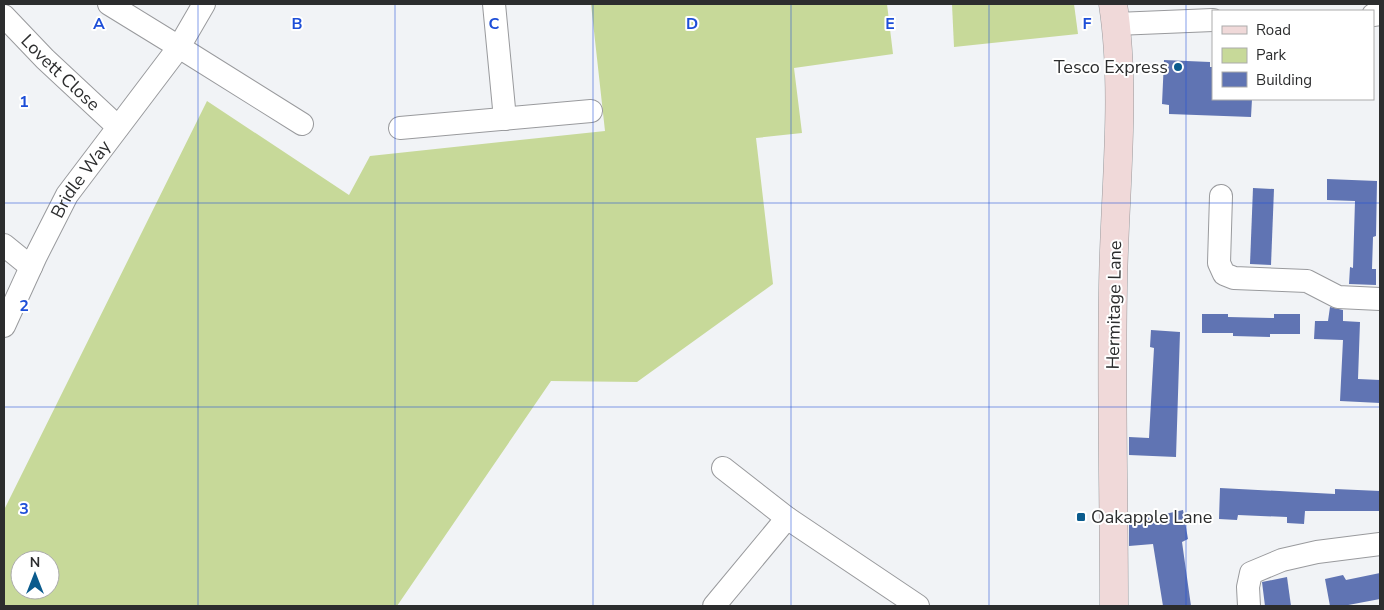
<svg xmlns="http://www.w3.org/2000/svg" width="1384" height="610" font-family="'Nunito Sans',sans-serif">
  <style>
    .green { fill: #c7d999; fill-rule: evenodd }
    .building { fill: #6074b3 }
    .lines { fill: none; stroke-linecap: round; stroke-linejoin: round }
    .street-casing { stroke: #999a9d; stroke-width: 24 }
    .secondary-casing { stroke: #999a9d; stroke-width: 29 }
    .street { stroke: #fff; stroke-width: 22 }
    .secondary { stroke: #f0d9d9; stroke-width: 28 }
    .grid { fill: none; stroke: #1d4ed8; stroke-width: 1; stroke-opacity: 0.55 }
    .poi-dot { fill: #0a5b8d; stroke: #fff; stroke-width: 2 }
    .labels { text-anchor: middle; stroke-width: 4; stroke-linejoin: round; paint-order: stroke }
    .poi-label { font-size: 18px; fill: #2c2d2e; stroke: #fff; text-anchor: end }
    .street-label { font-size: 18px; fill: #2c2d2e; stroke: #fff }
    .grid-label { font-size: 16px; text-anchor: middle; font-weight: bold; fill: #1d4ed8; stroke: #fff; stroke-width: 4; stroke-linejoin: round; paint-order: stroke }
  </style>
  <rect width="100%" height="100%" fill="#f1f3f6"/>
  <g class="green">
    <path d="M591,4H887L893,54L794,68L802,133L756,138L773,284L637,382L551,381L397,606H4V510L207,101L349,195L370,156L605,131ZM20,560H50V590H20Z"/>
    <polygon points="952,4 1074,4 1078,34 954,47"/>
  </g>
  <g class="building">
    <polygon points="1164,60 1210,62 1210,67 1213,67 1213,99 1252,99 1251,117 1169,114 1169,105 1162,104"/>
    <polygon points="1327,179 1377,181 1376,236 1373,237 1372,269 1376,269 1376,285 1349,284 1350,267 1353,268 1355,201 1327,200"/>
    <polygon points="1253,188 1274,189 1271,265 1250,264"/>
    <polygon points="1330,307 1343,310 1343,321 1360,322 1358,379 1380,380 1380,403 1340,401 1343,340 1314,339 1315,321 1328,321"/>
    <polygon points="1202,314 1228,314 1228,317 1274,318 1274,314 1300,314 1300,334 1270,334 1270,337 1233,336 1233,333 1202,333"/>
    <polygon points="1151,330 1180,332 1176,457 1129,455 1129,437 1149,438 1154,348 1150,347"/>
    <polygon points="1220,488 1335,494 1335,489 1380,491 1380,511 1305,511 1304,524 1287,523 1287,517 1238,515 1237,520 1219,519"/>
    <polygon points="1183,510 1188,539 1182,542 1191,606 1163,606 1153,544 1129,546 1129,522"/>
    <polygon points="1380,573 1380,599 1343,606 1330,606 1325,579 1343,575 1346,580"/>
    <polygon points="1287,577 1291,606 1265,606 1262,582"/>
  </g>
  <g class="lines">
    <defs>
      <g id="street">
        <polyline points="204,4 179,47 302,124"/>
        <polyline points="494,4 505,119"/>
        <polyline points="1373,15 1380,14"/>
        <path id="s1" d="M4,16L45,59L118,127"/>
        <polyline points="1116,24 1213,20"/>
        <polyline points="400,128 591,111"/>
        <polyline points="1221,196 1219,263 1224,274 1234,278 1307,281 1338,297 1380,299"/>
        <polyline points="4,245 31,267"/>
        <path id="s2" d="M4,326L36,256L67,195L179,47L109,4"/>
        <polyline points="723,468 787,518 918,606"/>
        <polyline points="714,606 787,518"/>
        <polyline points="1249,606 1248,587 1251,573 1282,560 1317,552 1380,544"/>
      </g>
      <path id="secondary" d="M1113,4C1127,95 1114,196 1113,288C1111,394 1114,500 1114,606"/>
    </defs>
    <use href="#street" class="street-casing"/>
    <use href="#secondary" class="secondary-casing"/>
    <use href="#street" class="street"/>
    <use href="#secondary" class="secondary"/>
  </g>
  <path class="grid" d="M198,4V606M395,4V606M593,4V606M791,4V606M989,4V606M1186,4V606M4,203H1380M4,407H1380"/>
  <g class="poi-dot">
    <circle cx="1178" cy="67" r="5"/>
    <rect x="1076" y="512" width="10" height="10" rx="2.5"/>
  </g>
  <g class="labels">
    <g class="poi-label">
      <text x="1168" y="73">Tesco Express</text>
      <text x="1091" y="523" text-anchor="start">Oakapple Lane</text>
    </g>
    <g class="street-label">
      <text dy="6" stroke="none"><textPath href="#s1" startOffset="80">Lovett Close</textPath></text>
      <text dy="6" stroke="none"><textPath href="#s2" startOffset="166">Bridle Way</textPath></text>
      <text transform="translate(1114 305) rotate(-89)" y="6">Hermitage Lane</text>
    </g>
  </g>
  <g class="grid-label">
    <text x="99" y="29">A</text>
    <text x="297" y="29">B</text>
    <text x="494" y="29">C</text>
    <text x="692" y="29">D</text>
    <text x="890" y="29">E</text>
    <text x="1087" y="29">F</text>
    <text x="24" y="107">1</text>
    <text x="24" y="311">2</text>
    <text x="24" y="514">3</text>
  </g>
  <rect width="1384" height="610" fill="none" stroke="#2c2d2e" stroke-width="10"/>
  <rect x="1212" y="10" width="162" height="90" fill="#ffffff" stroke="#ababab"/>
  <rect x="1222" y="26" width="25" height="8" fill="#f0d9d9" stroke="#ababab"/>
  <text x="1256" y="35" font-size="15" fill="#2c2d2e">Road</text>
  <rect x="1222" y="48" width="25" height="15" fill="#c7d999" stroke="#ababab"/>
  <text x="1256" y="60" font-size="15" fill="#2c2d2e">Park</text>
  <rect x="1222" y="72" width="25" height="15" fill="#6074b3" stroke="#ababab"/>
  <text x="1256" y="85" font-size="15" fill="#2c2d2e">Building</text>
  <g transform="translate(35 575)"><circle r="24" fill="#ffffff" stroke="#ababab"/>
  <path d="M0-4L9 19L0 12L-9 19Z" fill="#0a5b8d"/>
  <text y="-8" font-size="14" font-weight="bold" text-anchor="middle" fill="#2c2d2e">N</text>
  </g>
</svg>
